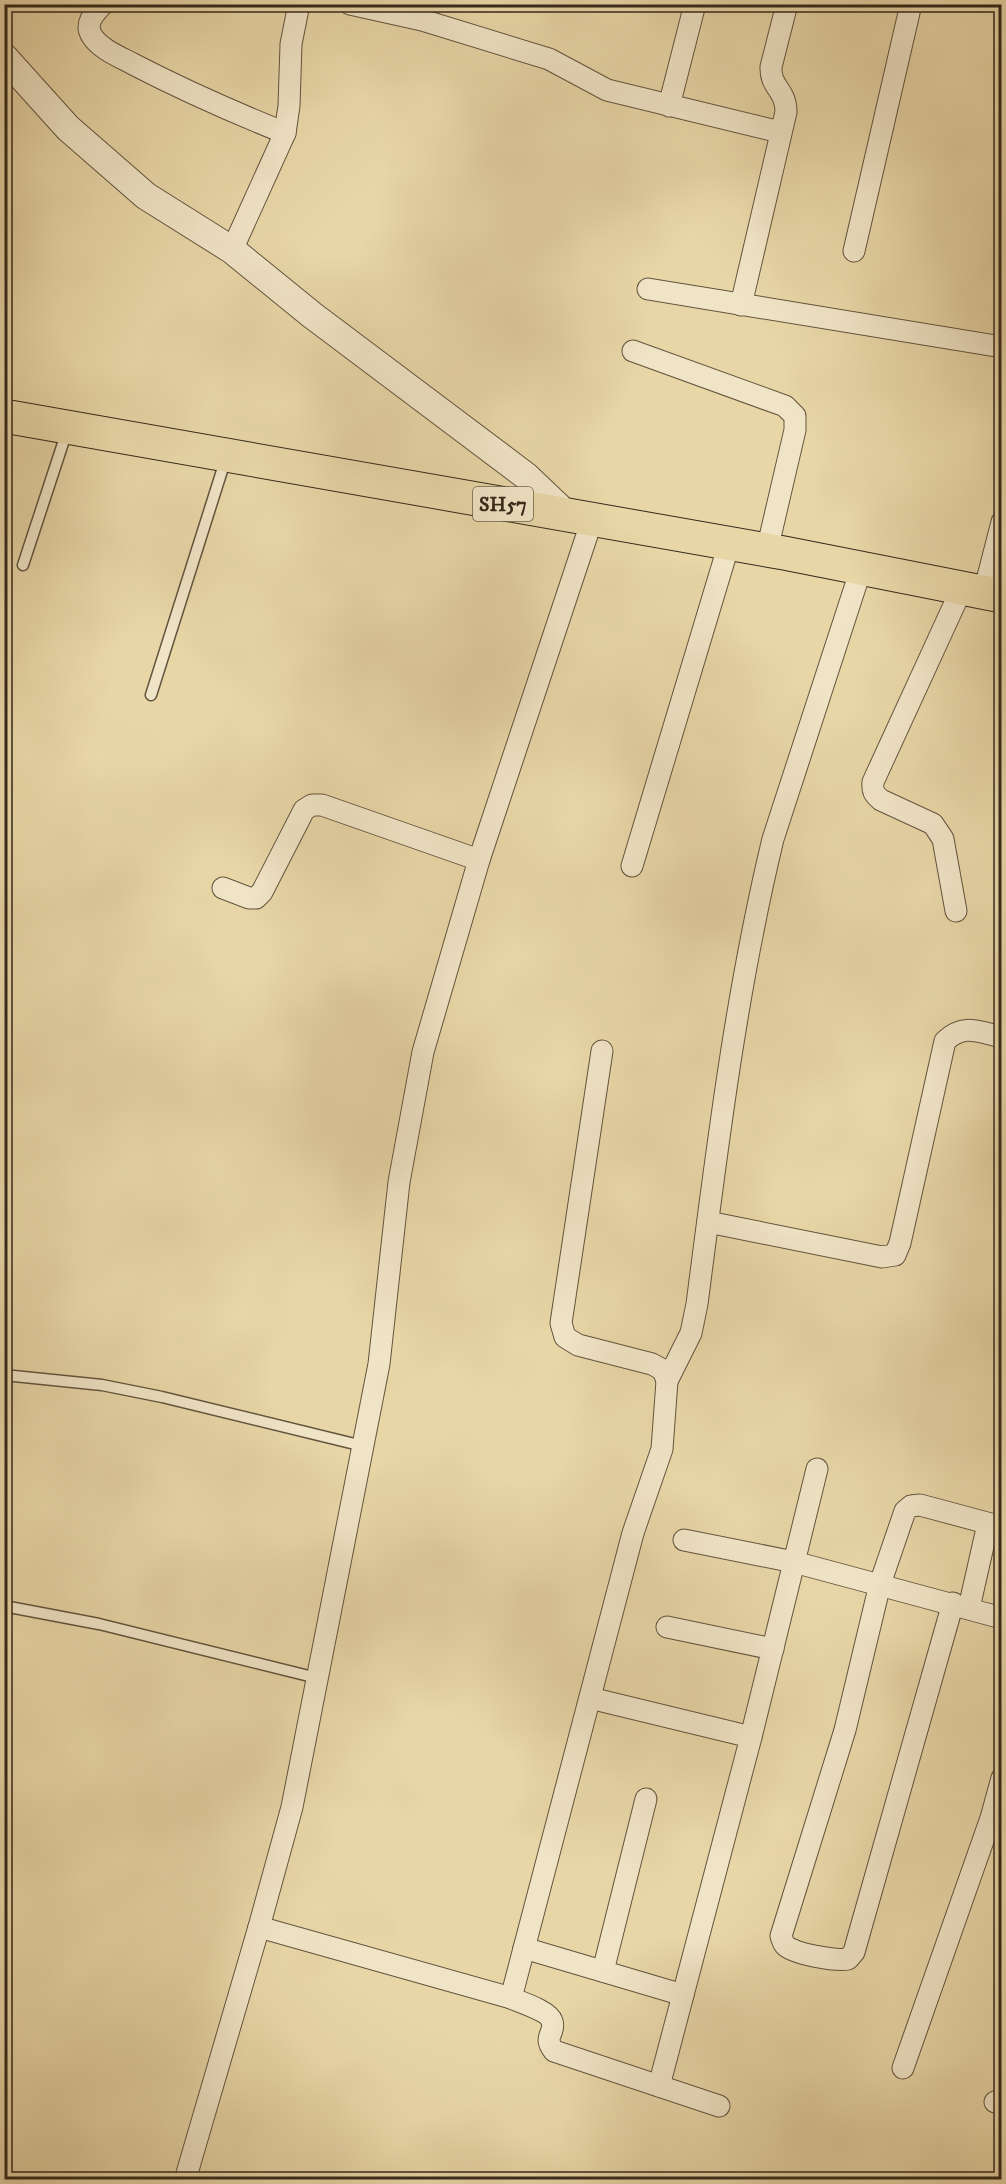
<svg xmlns="http://www.w3.org/2000/svg" width="1006" height="2184" font-family="'IM FELL DW Pica',serif">
  <style>
    .lines { fill: none; stroke-linecap: round; stroke-linejoin: round }
    .service-casing { stroke: #62543e; stroke-width: 13 }
    .minor-casing { stroke: #62543e; stroke-width: 23 }
    .tertiary-casing { stroke: #62543e; stroke-width: 29 }
    .primary-casing { stroke: #35291b; stroke-width: 35 }
    .service { stroke: #f0e4c6; stroke-width: 10 }
    .minor { stroke: #f0e4c6; stroke-width: 21 }
    .tertiary { stroke: #f0e4c6; stroke-width: 27 }
    .primary { stroke: #e8d6a7; stroke-width: 33 }
    .labels { text-anchor: middle; stroke-width: 6; stroke-linejoin: round; paint-order: stroke }
    .shield { fill: #f0e4c6; stroke: #6d614e; stroke-width: 1.5 }
    .shield-label { font-size: 20px; font-weight: bold; fill: #35291b }
  </style>
  <rect width="100%" height="100%" fill="#e8d6a7"/>
  <filter id="stains"><feTurbulence type="fractalNoise" baseFrequency=".00333" numOctaves="4"/><feColorMatrix values="0 0 0 0 .2 0 0 0 0 .09 0 0 0 0 .02 0 0 0 .5 -.17"/></filter>
  <radialGradient id="worn" r=".72"><stop offset=".6" stop-color="#630" stop-opacity="0"/><stop offset="1" stop-color="#630" stop-opacity=".3"/></radialGradient>
  <g class="lines">
    <defs>
      <g id="service">
        <polyline points="23,565 67,431"/>
        <polyline points="151,695 226,458"/>
        <polyline points="4,1375 102,1385 162,1397 363,1446"/>
        <polyline points="4,1606 99,1624 317,1678"/>
      </g>
      <g id="minor">
        <path d="M103,4C94,13 84,24 92,36C100,49 120,57 133,64C183,90 233,112 285,133"/>
        <polyline points="350,4 422,20 549,59 607,90 780,132"/>
        <polyline points="669,106 695,4"/>
        <polyline points="232,250 285,133 289,106 291,44 299,4"/>
        <polyline points="854,251 911,4"/>
        <polyline points="648,289 1002,347"/>
        <path d="M741,305L786,112C786,89 770,88 771,67L787,4"/>
        <polyline points="633,351 785,406 795,416 795,430 767,550"/>
        <polyline points="984,592 1002,522"/>
        <polyline points="632,866 729,544"/>
        <polyline points="223,888 249,898 256,898 262,892 304,810 312,805 322,805 479,860"/>
        <path d="M956,911L943,839L933,824L881,800C874,794 872,791 873,782L962,588"/>
        <path d="M708,1222L882,1257L895,1255L900,1243L945,1041C964,1023 978,1032 1002,1037"/>
        <path d="M667,1381L691,1333L697,1304C717,1149 736,992 773,839L861,569"/>
        <polyline points="684,1540 794,1562 1002,1618"/>
        <path d="M953,1603L854,1952L848,1959C835,1961 793,1954 785,1945C783,1943 782,1939 781,1936L845,1730L880,1584L905,1511L911,1506L920,1505L1002,1527"/>
        <polyline points="969,1608 988,1524"/>
        <polyline points="667,1627 773,1649"/>
        <polyline points="590,1698 751,1737"/>
        <path d="M259,1927L511,1998C520,2002 549,2011 552,2021C556,2034 542,2036 554,2051L719,2106"/>
        <polyline points="524,1948 683,1995"/>
        <polyline points="603,1971 646,1799"/>
        <polyline points="511,1998 633,1533 662,1449 667,1381 663,1370 652,1364 578,1345 565,1337 561,1323 602,1051"/>
        <polyline points="903,2068 991,1818 1002,1778"/>
        <polyline points="659,2086 751,1737 817,1469"/>
        <polyline points="995,2102 1002,2104"/>
        <polyline points="185,2180 259,1927 292,1807 379,1364 399,1182 423,1052 479,860 592,520"/>
      </g>
      <polyline id="tertiary" points="4,57 68,128 146,196 232,250 312,315 526,476 567,515"/>
      <polyline id="primary" points="4,416 784,553 1002,596"/>
    </defs>
    <use href="#service" class="service-casing"/>
    <use href="#minor" class="minor-casing"/>
    <use href="#tertiary" class="tertiary-casing"/>
    <use href="#primary" class="primary-casing"/>
    <use href="#service" class="service"/>
    <use href="#minor" class="minor"/>
    <use href="#tertiary" class="tertiary"/>
    <use href="#primary" class="primary"/>
  </g>
  <g class="labels">
    <rect class="shield" x="473" y="487" width="60" height="34" rx="4.5"/>
    <g class="shield-label">
      <text x="503" y="511">SH57</text>
    </g>
  </g>
  <rect width="1006" height="2184" fill="none" stroke="#e8d6a7" stroke-width="24"/>
  <rect x="6" y="6" width="994" height="2172" fill="none" stroke="#35291b" stroke-width="3"/>
  <rect x="12" y="12" width="982" height="2160" fill="none" stroke="#35291b" stroke-width="1.5"/>
  <rect width="100%" height="100%" filter="url(#stains)"/>
  <rect width="100%" height="100%" fill="url(#worn)"/>
</svg>
